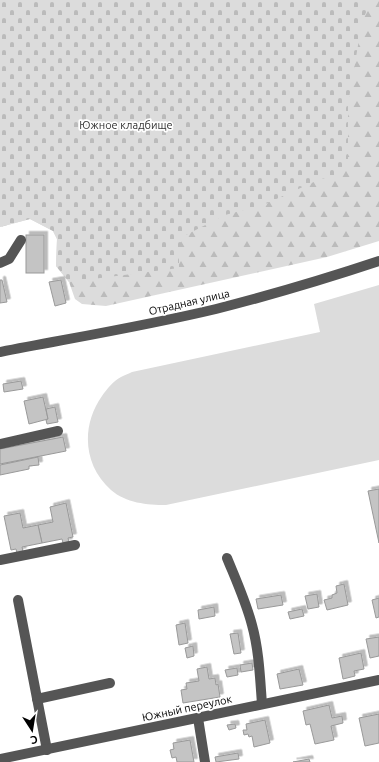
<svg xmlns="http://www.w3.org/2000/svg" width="379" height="762" font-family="Ubuntu,sans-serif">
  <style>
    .forest { fill: url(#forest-firs) }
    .cemetery { fill: url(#cemetery-stones) }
    .pitch { fill: #dcdcdc }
    .building { fill: #c4c4c4; stroke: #999; filter: url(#shadow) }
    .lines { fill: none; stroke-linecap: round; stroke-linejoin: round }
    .minor { stroke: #555; stroke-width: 10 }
    .labels { text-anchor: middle; stroke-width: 3.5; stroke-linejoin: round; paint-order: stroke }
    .park-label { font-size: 11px; fill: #333; stroke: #fff }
    .street-label { font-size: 11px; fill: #000; stroke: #fff }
  </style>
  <defs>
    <pattern id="forest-firs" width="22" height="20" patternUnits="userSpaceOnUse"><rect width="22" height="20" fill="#dcdcdc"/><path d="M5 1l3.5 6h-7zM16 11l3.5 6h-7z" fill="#bbb"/></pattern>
    <pattern id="cemetery-stones" width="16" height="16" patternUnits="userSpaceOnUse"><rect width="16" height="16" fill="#dcdcdc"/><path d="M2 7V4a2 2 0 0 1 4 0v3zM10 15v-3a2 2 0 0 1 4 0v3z" fill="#bbb"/></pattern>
    <filter id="shadow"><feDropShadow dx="3.5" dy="-3.5" stdDeviation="0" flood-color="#0004"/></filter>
  </defs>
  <rect width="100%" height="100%" fill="#fff"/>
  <polygon class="forest" points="0,0 379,0 379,241 327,257 106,306 82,304 75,299 69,282 56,266 57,239 53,231 30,219 0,227"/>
  <polygon class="cemetery" points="0,0 371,0 362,22 348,104 348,164 337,174 316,181 263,205 225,215 184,236 179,247 179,268 69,282 56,266 57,239 53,231 30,219 0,227"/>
  <path class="pitch" d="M379,285V460L166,505C147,505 126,503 111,490C83,465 81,426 102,396C107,389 113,381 121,377C124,375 129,374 132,372L320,332L314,304Z"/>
  <g class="building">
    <rect x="26" y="235" width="18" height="38"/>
    <polygon points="0,280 2,280 7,302 0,303"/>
    <polygon points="61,280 66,303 55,306 49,282"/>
    <polygon points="21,381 23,389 4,392 3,384"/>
    <polygon points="43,397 48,419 29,424 24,401"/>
    <polygon points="55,407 58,422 47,424 46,420 48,419 46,409"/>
    <polygon points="63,437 66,451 0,464 0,449"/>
    <polygon points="38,457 39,465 29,466 29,469 0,475 0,465"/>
    <polygon points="379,489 379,543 368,491"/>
    <polygon points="66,503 73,537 68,538 69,542 63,543 62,539 42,543 38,525 53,522 50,507"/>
    <polygon points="20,513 23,528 38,525 42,543 22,547 23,551 17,553 16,549 11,550 4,516"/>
    <polygon points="344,584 348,605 327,610 324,600 332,598 332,595 337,593 336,586"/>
    <polygon points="317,594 319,607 308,609 305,596"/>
    <polygon points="281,595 283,605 258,609 256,599"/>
    <polygon points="379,598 379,617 376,618 372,600"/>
    <polygon points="214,607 215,616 199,619 198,610"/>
    <polygon points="302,609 304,616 290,619 288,612"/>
    <polygon points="185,623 188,643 179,645 176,625"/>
    <polygon points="238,633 241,653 234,654 230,634"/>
    <polygon points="379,637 379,656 370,658 366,639"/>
    <polygon points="193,646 194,656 187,658 185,648"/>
    <polygon points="361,653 364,669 354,671 355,676 343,679 339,658"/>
    <polygon points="252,663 253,670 241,672 240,665"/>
    <polygon points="207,667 209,679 215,678 216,685 218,684 220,697 183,703 181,690 187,689 186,683 199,681 197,669"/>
    <polygon points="237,668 238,675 227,677 225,670"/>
    <polygon points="299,669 303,685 280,689 277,674"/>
    <polygon points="329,705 332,718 342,716 343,723 331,726 334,740 315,744 310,724 306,725 303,711"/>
    <polygon points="379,714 379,743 365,746 359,718"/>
    <polygon points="265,720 270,743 254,747 252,736 249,737 248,734 244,735 243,730 247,730 246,724"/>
    <polygon points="235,724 236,728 229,730 227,725"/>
    <polygon points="190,740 194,762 177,762 176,757 172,758 170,750 174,749 173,743"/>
    <polygon points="238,753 239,759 216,762 215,757"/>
    <polygon points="309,759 310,762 293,762"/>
  </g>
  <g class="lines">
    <g class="minor">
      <polyline points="0,263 9,259 21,240"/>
      <path d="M0,352C72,338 145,326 216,309C271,295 325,279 379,261"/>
      <polyline points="0,444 58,431"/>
      <path d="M227,558C236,580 246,602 252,625C259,650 260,678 262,704"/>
      <polyline points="0,560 75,545"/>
      <polyline points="18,600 47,750"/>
      <polyline points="37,699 110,683"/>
      <polyline points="198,718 205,762"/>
      <polyline points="0,759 379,680"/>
    </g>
  </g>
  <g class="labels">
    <g class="park-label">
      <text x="126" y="129">Южное кладбище</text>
    </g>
    <g class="street-label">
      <text transform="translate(189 302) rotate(-13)" y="4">Отрадная улица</text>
      <text transform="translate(187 708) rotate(-12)" y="4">Южный переулок</text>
    </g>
  </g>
  <g transform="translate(32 730) rotate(168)" stroke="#ffffff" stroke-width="3" paint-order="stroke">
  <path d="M0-3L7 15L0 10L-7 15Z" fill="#000000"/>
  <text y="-6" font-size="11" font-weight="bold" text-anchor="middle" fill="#000000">С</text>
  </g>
</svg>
